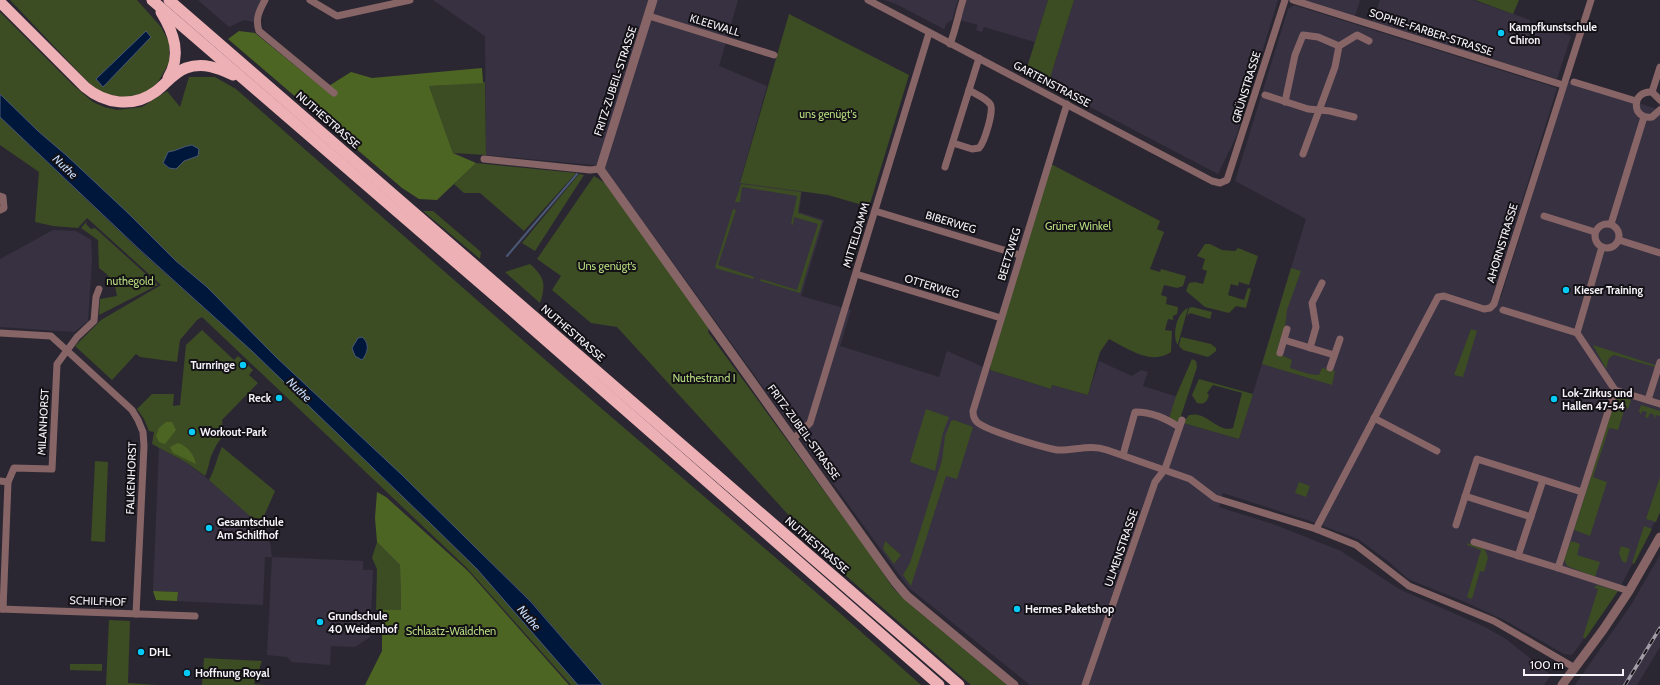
<svg xmlns="http://www.w3.org/2000/svg" width="1660" height="685" font-family="Cabin,sans-serif">
  <style>
    .built { fill: #373141 }
    .green { fill: #3c4c23 }
    .forest { fill: #4d6522 }
    .water { fill: #00173c; stroke: #4a5975 }
    .lines { fill: none; stroke-linecap: round; stroke-linejoin: round }
    .stream { stroke: #4a5975; stroke-width: 2 }
    .minor { stroke: #876567; stroke-width: 7 }
    .tertiary { stroke: #876567; stroke-width: 9 }
    .trunk { stroke: #edb0b4; stroke-width: 11 }
    .rail-casing { stroke: #a29ea7; stroke-width: 3.5 }
    .rail { stroke: #131116; stroke-width: 2; stroke-dasharray: 6; stroke-linecap: butt }
    .poi-dot { fill: #06cbf9; stroke: #131116; stroke-width: 1.5 }
    .labels { text-anchor: middle; stroke-width: 4; stroke-linejoin: round; paint-order: stroke }
    .street-label { font-size: 11px; fill: #f5f2f9; stroke: #131116 }
    .poi-label { font-size: 11px; font-weight: bold; fill: #f5f2f9; stroke: #131116; text-anchor: start }
    .park-label { font-size: 11px; fill: #b7dd7e; stroke: #131116 }
    .water-label { font-size: 12px; font-style: italic; fill: #c5dcfc; stroke: #131116 }
  </style>
  <rect width="100%" height="100%" fill="#2b2732"/>
  <g class="built">
    <polygon points="198,0 265,0 258,25 254,22 244,20 229,27"/>
    <polygon points="433,0 738,0 719,66 767,86 740,182 802,191 799,212 824,220 801,296 851,310 840,346 939,377 947,351 990,370 1051,389 1052,385 1088,395 1099,361 1132,376 1141,370 1148,372 1143,386 1184,399 1176,421 1239,439 1306,219 1235,181 1288,9 1294,5 1557,88 1493,295 1501,297 1568,81 1657,109 1660,100 1660,512 1618,591 1572,655 1564,654 1506,621 1465,602 1408,579 1388,561 1358,539 1310,521 1223,493 1219,507 1273,524 1341,551 1399,589 1485,627 1506,639 1551,675 1544,685 1030,685 908,587 606,170 593,165 486,155 485,36"/>
    <polygon points="884,0 958,0 952,20 947,23 944,29 896,4"/>
    <polygon points="967,0 1048,0 1035,42 984,27 982,32 976,30 978,25 960,20"/>
    <polygon points="1074,0 1278,0 1236,137 1218,174 1048,85"/>
    <polygon points="1301,0 1360,0 1355,16"/>
    <polygon points="1380,0 1473,0 1530,20 1530,23 1571,36 1557,79 1373,22"/>
    <polygon points="53,230 76,231 91,240 92,260 88,321 74,332 0,327 0,259"/>
    <polygon points="222,447 275,491 260,525 270,543 272,557 363,561 363,570 373,570 370,637 355,647 331,646 330,665 292,662 287,657 267,655 272,557 265,557 263,605 177,601 178,592 153,591 159,448 187,463 209,480 215,470 217,458"/>
    <polygon points="1660,555 1660,647 1637,685 1575,685 1631,605"/>
  </g>
  <g class="green">
    <polygon points="10,0 137,0 161,27 169,42 169,63 158,82 150,90 130,98 104,94 89,83"/>
    <polygon points="1048,0 1074,0 1048,85 1025,74"/>
    <polygon points="1475,0 1519,0 1513,14"/>
    <polygon points="0,12 73,85 93,102 104,107 117,110 142,107 167,91 180,107 189,77 215,77 236,89 566,378 833,607 921,685 603,685 531,601 0,95"/>
    <polygon points="789,14 909,75 869,207 828,195 740,183"/>
    <polygon points="485,82 486,155 453,153 429,86"/>
    <polygon points="0,117 138,249 253,352 431,524 477,569 578,685 571,685 467,568 202,317 197,320 180,340 177,362 140,357 136,354 112,380 75,346 101,320 161,285 87,218 78,228 53,226 35,222 39,172 0,145"/>
    <polygon points="476,163 576,173 524,231 480,193 464,193 454,184"/>
    <path d="M1051,164L1160,221L1157,229L1164,232L1150,269L1160,272L1161,269L1186,276L1183,286L1177,288L1164,285L1161,295L1167,297L1166,304L1178,307L1177,314L1173,316V320L1168,319L1165,330L1172,331L1171,352C1151,366 1127,348 1109,339L1100,352L1088,395L1052,385L1051,389L990,370L991,360Z"/>
    <polygon points="579,174 584,175 535,251 522,243"/>
    <polygon points="594,176 605,183 709,327 708,332 871,555 893,588 911,605 1007,685 971,685 813,547 815,544 617,327 591,323 552,290 561,276 537,259"/>
    <polygon points="741,184 801,192 798,213 822,221 800,293 760,281 761,279 797,290 818,224 794,217 793,225 791,224 797,196 742,187 740,202 735,202"/>
    <polygon points="733,209 736,210 718,265 754,277 753,279 715,268"/>
    <polygon points="423,211 433,211 481,252 480,259"/>
    <path d="M87,221L86,224L91,229L95,228L158,285L99,315L100,299L117,296C115,282 110,276 99,268L98,240L81,228Z"/>
    <polygon points="1205,244 1210,244 1222,250 1235,251 1238,248 1258,256 1249,285 1239,282 1238,286 1231,284 1228,295 1244,300 1248,288 1251,289 1246,308 1236,306 1229,313 1205,307 1186,291 1189,283 1195,282 1203,284 1207,271 1202,269 1205,259 1197,256"/>
    <path d="M530,264C545,277 546,285 540,303L505,272Z"/>
    <polygon points="1291,268 1301,271 1287,310 1285,328 1277,353 1292,360 1290,368 1309,374 1319,375 1322,368 1335,371 1332,385 1262,364"/>
    <polygon points="1192,307 1212,312 1210,319 1190,313 1187,316 1189,308"/>
    <path d="M1188,308L1178,344H1177C1172,333 1177,313 1188,308Z"/>
    <polygon points="1471,329 1477,331 1463,377 1454,375"/>
    <path d="M202,330L234,360L238,356L253,370L249,375L258,383L222,420C224,443 221,434 213,452C209,459 209,468 205,476L187,463L152,444L154,432L149,431L144,419L137,409L152,394H174L173,406L180,405L186,345Z"/>
    <polygon points="1181,337 1211,344 1216,348 1216,351 1208,357 1183,350 1179,346"/>
    <polygon points="1593,345 1655,365 1655,367 1614,355 1609,358 1606,369"/>
    <polygon points="1192,359 1196,361 1197,367 1179,422 1169,419 1176,396"/>
    <path d="M1199,379L1253,394L1239,439L1183,423L1189,415C1192,415 1195,414 1198,415C1210,417 1221,433 1233,428L1242,393L1213,385L1207,393L1209,395C1207,402 1204,405 1197,403L1192,395Z"/>
    <polygon points="1620,397 1631,400 1629,407 1624,411 1618,430 1609,428 1593,477 1607,482 1590,536 1574,530 1615,400"/>
    <polygon points="1641,405 1660,411 1660,416 1656,415 1654,420 1654,415 1650,413 1648,418 1645,417 1647,412 1642,411 1641,415 1639,411"/>
    <polygon points="926,409 949,417 943,433 935,471 910,462"/>
    <polygon points="954,420 973,427 957,479 946,476 911,586 903,575 910,563 942,460 945,436 951,421"/>
    <path d="M222,447L275,491L260,525L209,480C215,469 217,458 222,447Z"/>
    <polygon points="95,461 108,462 105,542 91,541"/>
    <polygon points="1660,477 1660,512 1656,522 1646,519"/>
    <polygon points="1299,482 1310,486 1306,497 1295,493"/>
    <polygon points="1644,526 1652,529 1634,564 1632,563"/>
    <polygon points="885,541 901,555 894,564 883,549"/>
    <polygon points="1571,541 1580,544 1577,555 1600,562 1595,577 1567,566 1564,559"/>
    <polygon points="377,542 400,565 401,610 376,610 377,569 372,558"/>
    <polygon points="1467,543 1485,549 1488,558 1484,572 1480,571 1472,599 1467,597 1481,550 1467,545"/>
    <polygon points="1621,546 1630,549 1626,563 1622,561 1619,553"/>
    <polygon points="1597,585 1618,591 1585,639 1583,637 1598,589 1594,588"/>
    <polygon points="109,620 130,621 128,683 157,685 106,685"/>
    <polygon points="204,658 262,661 254,684 266,685 202,685"/>
    <polygon points="70,664 102,664 102,671 70,670"/>
  </g>
  <g class="forest">
    <polygon points="239,31 255,33 324,89 351,72 372,78 482,68 483,83 429,86 453,153 476,163 437,200 419,199 402,188 228,39"/>
    <polygon points="166,422 172,422 176,430 165,444 159,442 156,436 159,428"/>
    <path d="M178,443C187,446 194,454 196,464L173,453L170,447Z"/>
    <polygon points="377,492 386,497 468,571 569,685 365,685 382,651 382,610 401,610 400,565 377,542 375,518"/>
    <polygon points="153,591 178,592 177,601 156,600"/>
  </g>
  <g class="water">
    <polygon points="146,31 151,37 103,87 96,79"/>
    <polygon points="0,94 38,131 66,155 128,213 176,261 207,287 276,357 402,475 531,602 603,685 578,685 477,569 431,524 253,352 139,249 0,117"/>
    <path d="M192,145L199,149L198,156L184,161L176,169L169,168L163,163L168,152C177,151 183,146 192,145Z"/>
    <path d="M362,337C370,343 368,353 362,360L355,356L352,348L358,338Z"/>
  </g>
  <g class="lines">
    <polyline class="stream" points="507,256 577,174"/>
    <g class="minor">
      <path d="M265,0C259,11 255,19 259,31L334,93"/>
      <polyline points="310,0 337,16 410,0"/>
      <polyline points="868,0 1212,181 1220,183 1227,180 1285,0"/>
      <polyline points="1293,0 1563,85"/>
      <polyline points="649,16 774,55"/>
      <path d="M950,44C956,29 958,15 963,0"/>
      <polyline points="1574,82 1636,101"/>
      <polyline points="1652,92 1660,67"/>
      <polyline points="1265,95 1308,109 1330,111 1354,117"/>
      <path d="M1660,100L1652,92C1631,90 1631,120 1652,117L1660,110"/>
      <polyline points="1285,102 1295,55 1303,35 1318,37 1339,46"/>
      <path d="M1067,104L973,411C973,415 974,419 977,422C987,431 1042,447 1057,450C1074,451 1090,444 1107,450L1190,479L1215,498L1316,529L1356,545L1409,586L1494,621L1575,668"/>
      <path d="M953,143L972,149L979,148C984,143 995,109 990,104C986,98 975,94 969,90"/>
      <polyline points="1303,154 1335,67 1339,46 1357,35 1369,41"/>
      <polyline points="484,159 590,170 600,169"/>
      <polyline points="945,167 979,58"/>
      <polyline points="0,196 3,197 4,208 0,210"/>
      <polyline points="875,211 1020,255"/>
      <polyline points="1544,216 1595,232"/>
      <circle cx="1607" cy="236" r="12"/>
      <polyline points="1611,224 1644,117"/>
      <polyline points="1619,240 1660,253"/>
      <polyline points="1602,247 1577,333 1615,390 1660,404"/>
      <polyline points="856,274 1001,318"/>
      <polyline points="1503,310 1577,333"/>
      <polyline points="0,333 51,336 132,410 138,420 143,432 144,446 136,614"/>
      <polyline points="1284,340 1334,355"/>
      <polyline points="1310,348 1316,327 1312,303 1322,283"/>
      <polyline points="1280,353 1287,329"/>
      <polyline points="1330,368 1340,339"/>
      <polyline points="1648,400 1660,362"/>
      <polyline points="1374,418 1437,451"/>
      <polyline points="794,438 810,423 929,33"/>
      <path d="M1123,455L1135,412C1152,412 1165,418 1179,427"/>
      <polyline points="0,481 8,482"/>
      <polyline points="1465,496 1531,517"/>
      <polyline points="1456,525 1477,459 1582,492"/>
      <polyline points="1316,529 1438,297 1444,296 1484,309 1490,308 1494,304 1591,0"/>
      <polyline points="1474,542 1558,568 1615,390"/>
      <polyline points="1518,556 1543,480"/>
      <polyline points="1558,568 1629,591"/>
      <polyline points="0,609 195,616"/>
      <polyline points="3,609 8,482 14,468 52,469 57,364 77,337 94,321 96,297 99,289"/>
      <polyline points="1085,685 1155,482 1165,469 1182,420"/>
    </g>
    <g class="tertiary">
      <polyline points="653,0 600,169 895,582 907,596 1014,685"/>
      <polyline points="1562,685 1603,630 1629,591 1660,537"/>
    </g>
    <g class="trunk">
      <polyline points="152,0 525,322 939,685"/>
      <polyline points="169,0 959,685"/>
      <path d="M0,2L85,87C105,104 133,108 155,92C166,84 173,73 186,68C203,62 218,68 233,75"/>
      <path d="M161,12C174,33 182,55 168,78"/>
    </g>
    <defs>
      <polyline id="rail" points="1625,685 1660,628"/>
    </defs>
    <use href="#rail" class="rail-casing"/>
    <use href="#rail" class="rail"/>
  </g>
  <g class="poi-dot">
    <circle cx="1501" cy="33" r="4"/>
    <circle cx="1566" cy="290" r="4"/>
    <circle cx="243" cy="365" r="4"/>
    <circle cx="279" cy="398" r="4"/>
    <circle cx="1554" cy="399" r="4"/>
    <circle cx="192" cy="432" r="4"/>
    <circle cx="209" cy="528" r="4"/>
    <circle cx="1017" cy="609" r="4"/>
    <circle cx="320" cy="622" r="4"/>
    <circle cx="141" cy="652" r="4"/>
    <circle cx="187" cy="673" r="4"/>
  </g>
  <g class="labels">
    <g class="street-label">
      <text transform="translate(715 25) rotate(17)" y="4">KLEEWALL</text>
      <text transform="translate(1431 32) rotate(18)" y="4">SOPHIE-FARBER-STRASSE</text>
      <text transform="translate(615 81) rotate(-72)" y="4">FRITZ-ZUBEIL-STRASSE</text>
      <text transform="translate(1052 84) rotate(28)" y="4">GARTENSTRASSE</text>
      <text transform="translate(1246 87) rotate(-73)" y="4">GRÜNSTRASSE</text>
      <text transform="translate(328 120) rotate(41)" y="4">NUTHESTRASSE</text>
      <text transform="translate(951 222) rotate(17)" y="4">BIBERWEG</text>
      <text transform="translate(856 235) rotate(-73)" y="4">MITTELDAMM</text>
      <text transform="translate(1502 243) rotate(-73)" y="4">AHORNSTRASSE</text>
      <text transform="translate(1009 254) rotate(-73)" y="4">BEETZWEG</text>
      <text transform="translate(932 286) rotate(17)" y="4">OTTERWEG</text>
      <text transform="translate(573 333) rotate(41)" y="4">NUTHESTRASSE</text>
      <text transform="translate(43 422) rotate(-87)" y="4">MILANHORST</text>
      <text transform="translate(804 432) rotate(54)" y="4">FRITZ-ZUBEIL-STRASSE</text>
      <text transform="translate(131 478) rotate(-88)" y="4">FALKENHORST</text>
      <text transform="translate(817 545) rotate(41)" y="4">NUTHESTRASSE</text>
      <text transform="translate(1121 548) rotate(-71)" y="4">ULMENSTRASSE</text>
      <text transform="translate(98 601) rotate(2)" y="4">SCHILFHOF</text>
    </g>
    <g class="poi-label">
      <text x="1509" y="31">Kampfkunstschule<tspan x="1509" dy="13">Chiron</tspan></text>
      <text x="1574" y="294">Kieser Training</text>
      <text x="235" y="369" text-anchor="end">Turnringe</text>
      <text x="1562" y="397">Lok-Zirkus und<tspan x="1562" dy="13">Hallen 47-54</tspan></text>
      <text x="271" y="402" text-anchor="end">Reck</text>
      <text x="200" y="436">Workout-Park</text>
      <text x="217" y="526">Gesamtschule<tspan x="217" dy="13">Am Schilfhof</tspan></text>
      <text x="1025" y="613">Hermes Paketshop</text>
      <text x="328" y="620">Grundschule<tspan x="328" dy="13">40 Weidenhof</tspan></text>
      <text x="149" y="656">DHL</text>
      <text x="195" y="677">Hoffnung Royal</text>
    </g>
    <g class="park-label">
      <text x="828" y="118">uns genügt's</text>
      <text x="1078" y="230">Grüner Winkel</text>
      <text x="607" y="270">Uns genügt’s</text>
      <text x="130" y="285">nuthegold</text>
      <text x="704" y="382">Nuthestrand I</text>
      <text x="451" y="635">Schlaatz-Wäldchen</text>
    </g>
    <g class="water-label">
      <text transform="translate(65 167) rotate(44)" y="4">Nuthe</text>
      <text transform="translate(299 390) rotate(44)" y="4">Nuthe</text>
      <text transform="translate(529 618) rotate(49)" y="4">Nuthe</text>
    </g>
  </g>
  <path d="M1524 669v6h99v-6" fill="none" stroke="#f5f2f9" stroke-width="2"/>
  <text x="1530" y="669" font-size="12" fill="#f5f2f9" stroke="#131116" stroke-width="3" paint-order="stroke">100 m</text>
</svg>
